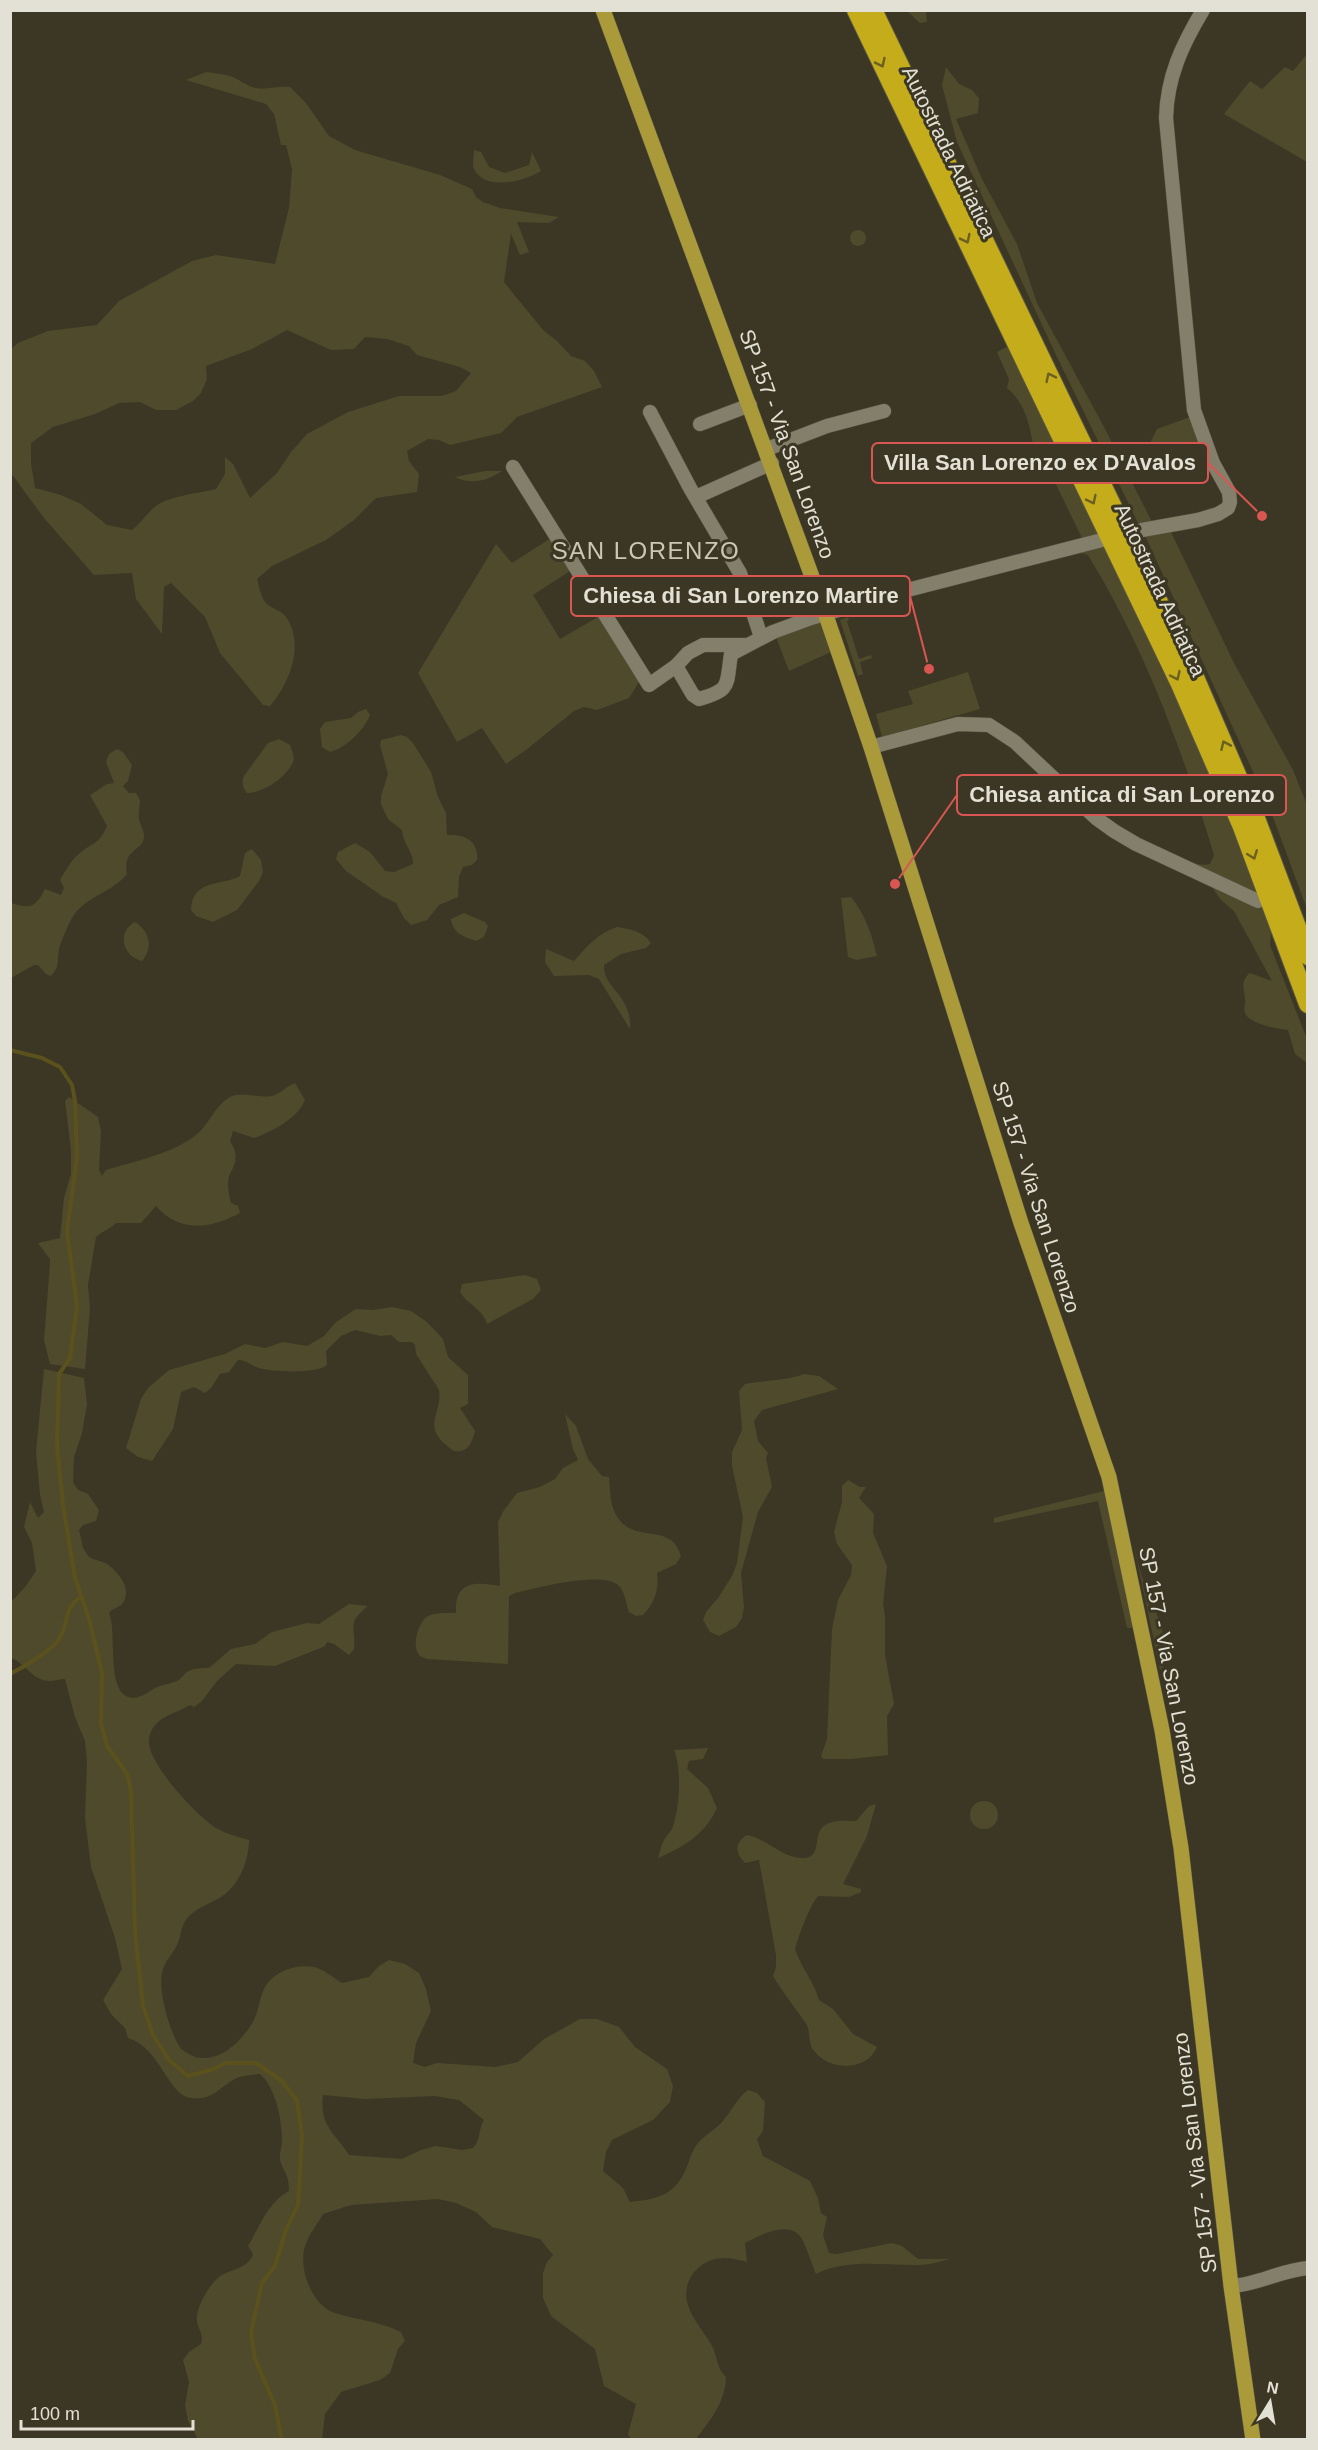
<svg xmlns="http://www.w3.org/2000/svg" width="1318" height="2450" font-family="Helvetica,sans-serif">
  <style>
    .green { fill: #4f4a2b; fill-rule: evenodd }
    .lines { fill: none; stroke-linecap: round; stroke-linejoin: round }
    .stream { stroke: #5a511c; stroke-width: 4 }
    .minor-casing { stroke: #585544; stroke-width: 15 }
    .major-casing { stroke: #585544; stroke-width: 16 }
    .highway-casing { stroke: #585544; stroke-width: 20 }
    .minor { stroke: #837f6a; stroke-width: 14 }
    .major { stroke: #aa9a3a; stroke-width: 15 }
    .highway { stroke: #c4ac1a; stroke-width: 18 }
    .oneway { stroke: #6b6020 }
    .labels { text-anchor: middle; stroke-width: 6; stroke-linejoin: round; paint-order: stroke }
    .street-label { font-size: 21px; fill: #e3e1d5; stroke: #3b3724 }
    .quarter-label { font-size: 24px; letter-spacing: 1.5px; fill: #cbc7b0; stroke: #3b3724 }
    .leader { fill: none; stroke: #d95653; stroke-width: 2 }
    .callout-dot { fill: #d95653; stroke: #3b3724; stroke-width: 2 }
    .callout { fill: #3b3724; stroke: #d95653; stroke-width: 2 }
    .callout-label { font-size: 22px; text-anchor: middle; font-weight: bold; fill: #e3e1d5 }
  </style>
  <rect width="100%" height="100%" fill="#3b3724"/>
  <g class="green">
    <polygon points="907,11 926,11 927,22 920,23"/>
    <polygon points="1307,54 1307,162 1224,114 1250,81 1262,89 1285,67 1293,71"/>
    <polygon points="946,67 959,84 972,90 979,98 978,113 956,119 982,179 1017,244 1037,303 1104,427 1153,524 1139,525 1056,355 957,142 942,85"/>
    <path d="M206,72C214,73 222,74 230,76C239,79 246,86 256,88C267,90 277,86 290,87L306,103L329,136L355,150L440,175L472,189L476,197L483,202L500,208L559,217L549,223L517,222L529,252L520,255L511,234L504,282L543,330L557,341L571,356L585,361L594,371L602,387L517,417L501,433L450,445L439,440L428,439L407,451L409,461L419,474L417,492L376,498L354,520L326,540L272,566L257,579C259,586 261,599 267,604C273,609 282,611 286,617C305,644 290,683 270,706L263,705L220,653L205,617L171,583L164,587L162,634L136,599L132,573L94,575L44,518L11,473V349L18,343L48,331L97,325L119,301L192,261L216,255L275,264L289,208L292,169L286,145H281L274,114L266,104L186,80ZM287,330L331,350L354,349L365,337L387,339L409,346L417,355L460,367L471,373L456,391L442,396H399L348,412L307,434L291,452L277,473L250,498L233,464L225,457V474L216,489C200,493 169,496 156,506C147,513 141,523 132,530L107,525L81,504L61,495L35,488L31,463V443L53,427L95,414L119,403L140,402L156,410H176L193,401L201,393L207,379L206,366L252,349Z"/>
    <path d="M474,150L481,152L489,167L505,173L529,165L532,152L541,171C525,181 485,192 474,169C472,164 474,156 474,150Z"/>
    <circle cx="858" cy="238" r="8"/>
    <path d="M1010,345L1101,535L1083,540L1046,464L1039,465C1028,435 1033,411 1007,388L1009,379L997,352Z"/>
    <polygon points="1193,416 1212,467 1181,481 1153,471 1147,449 1157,429"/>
    <path d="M485,471H502C487,481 472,485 455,477Z"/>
    <polygon points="1169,528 1234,663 1293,770 1307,805 1307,909 1270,809 1143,531"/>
    <polygon points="554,536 573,569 533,595 560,639 603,614 641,679 629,698 597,710 584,707 574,711 526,750 506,764 482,728 457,742 418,673 496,544 512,563"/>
    <path d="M1104,544L1195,738L1261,900L1127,832C1144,840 1194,870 1210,864L1214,855C1183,752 1145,648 1088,555L1076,552Z"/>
    <polygon points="848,617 849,620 847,621 859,659 871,655 872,658 860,662 863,674 858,676 840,620"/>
    <polygon points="819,618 831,652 789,671 776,637"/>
    <polygon points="968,672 980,709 882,737 876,714 913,704 908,691"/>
    <path d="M366,709L370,715C364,730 346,748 330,752L322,747L320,729L325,722L351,718L358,712Z"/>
    <path d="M401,735L407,737L413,743L431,772L438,797L446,813L447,835C464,834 479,840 477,860L472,865L463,867L459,877L458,897L439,905L427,920L411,925L404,918L396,903L382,896L346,871L336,859L338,852L355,843L370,852L385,871L394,872L413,864C414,853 403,844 402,830L388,819L381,804V796L388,774L380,745L381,740Z"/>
    <path d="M279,739L290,745C292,751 296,758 292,764C285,778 263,793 247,793C243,788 241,782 244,776L268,743Z"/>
    <path d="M117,749L123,752L132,765L128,781L123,786L129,793H136L140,800C140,806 138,813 139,819C140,825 145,832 144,837C143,852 122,848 127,874C112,893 85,896 72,918C67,927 62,939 59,949C57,960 60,967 51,976L46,974L38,965H34L11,978V903C31,909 35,908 45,889L61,895L64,888L60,880C66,870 71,860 80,853C94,841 99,845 107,826L90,795L107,784L114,783L106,762L109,754Z"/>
    <path d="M252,849L261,860L263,872L259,881L237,910L213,922L196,916L191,910C192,878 224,886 240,876L245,853Z"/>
    <path d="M1212,887L1262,908L1271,932L1270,945L1307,1039V1063L1295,1054L1288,1030C1278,1029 1249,1024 1245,1013C1243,1008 1246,1003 1245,999C1244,988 1240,981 1250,973L1272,981L1234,911L1220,899Z"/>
    <path d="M851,897C866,916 871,933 877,956L856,960L848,957L841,898Z"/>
    <path d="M464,913L485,922L488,926L484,937L476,941C463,936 453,934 451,919Z"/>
    <path d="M135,922C149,931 154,947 142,961C123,957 116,932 135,922Z"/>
    <path d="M617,927C630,929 643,931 651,943L646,948L621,954L604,965C603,989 632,994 630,1029L599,979L589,975L554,976L545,962L546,949L574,961C587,946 598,933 617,927Z"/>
    <path d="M295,1083L305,1100C297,1119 273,1131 254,1138L233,1131L230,1141C238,1154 237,1161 230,1174C226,1183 229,1194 231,1203L238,1206L240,1213C210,1229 179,1233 156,1206L141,1223H116C109,1230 102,1231 96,1237L88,1285L90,1308L85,1369L50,1364L44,1340L50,1264V1259L38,1243L60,1238L64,1198L71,1174V1150L65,1101L69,1097L98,1117L101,1131L99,1170L102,1176L106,1170C135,1161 172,1154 196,1135C209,1125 215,1105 230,1097C244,1090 260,1100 275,1095C282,1092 287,1086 295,1083Z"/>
    <path d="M525,1275L537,1279L541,1290L533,1299L487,1324C483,1309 468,1305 460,1292L462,1284Z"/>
    <path d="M392,1307L411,1311L427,1322L443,1339L448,1357L468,1375V1404L460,1408L475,1431C472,1443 468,1453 454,1451C418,1427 443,1415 439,1390L416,1354L415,1345L412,1342H399L391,1335L380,1336L355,1330L341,1336L326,1351L327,1365C317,1374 272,1372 259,1368C251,1366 247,1360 238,1360L229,1372L220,1374L211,1388L205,1393L194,1387L181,1392L173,1429L152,1461L138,1457L126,1448L141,1399L148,1388L169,1370L225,1354L245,1344L265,1348L283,1342L307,1346L324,1336L336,1322L356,1309L373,1310Z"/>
    <path d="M44,1369L84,1378L87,1404L82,1433L74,1457L73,1482L78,1490L88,1494L99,1510L96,1521L83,1525L79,1530L83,1548L89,1557C94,1560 102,1561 107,1564C118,1572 131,1587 124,1601C121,1608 113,1607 109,1613C118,1631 104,1698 134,1698C142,1697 148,1692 155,1688C162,1685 169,1684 177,1681C181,1679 183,1675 187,1672C193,1668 202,1668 209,1668L231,1649L255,1644L272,1632L307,1623L319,1624L349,1604L368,1606C346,1623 356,1627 354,1649L349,1655L334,1644L327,1642L325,1646L318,1649L275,1666L236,1664L217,1681L202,1701L194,1707L190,1705C174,1715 153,1716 149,1739C145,1761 199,1819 218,1829C227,1834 238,1837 249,1840C249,1860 239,1886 221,1897C211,1903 199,1907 189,1916C180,1925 182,1935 177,1945C172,1956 164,1961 162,1973C158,1992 170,2033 181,2049C187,2053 194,2058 202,2058C224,2059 242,2040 253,2022C259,2011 259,1998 265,1987C274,1971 296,1964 314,1967C323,1969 334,1978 342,1983L369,1977L379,1966L389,1960L405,1964L419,1973L426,1989L431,2011L416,2043L413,2063L425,2067L437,2063L496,2067L518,2062L544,2039L580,2019H597L619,2027L635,2047L667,2069L673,2086L670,2102L653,2120L612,2140L606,2152L603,2171L623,2188L630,2202C657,2199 674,2196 686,2169C689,2161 691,2154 695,2147C702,2136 714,2131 722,2122C732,2111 736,2099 748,2090L757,2093L765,2102L763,2131L757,2139L763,2156L810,2181L818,2198L821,2213L827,2217L823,2235L829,2253L837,2254L892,2243L902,2246L918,2259H951C941,2261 930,2265 919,2265C883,2266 849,2258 816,2274C812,2265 805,2241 799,2235C785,2221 759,2236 745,2243L747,2262C740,2260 731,2258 724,2258C700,2258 680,2281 688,2305C692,2319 704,2332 711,2344C718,2356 716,2368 726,2377C725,2403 711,2419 696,2439H631L628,2434L636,2404L604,2386L595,2349L551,2316L543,2298V2273L547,2262L553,2255L540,2239L492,2227L476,2212L456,2203L438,2199L351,2205L323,2214C317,2225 309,2234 305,2246C298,2268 312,2306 335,2313C358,2320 378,2321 401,2332L405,2341L398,2349L390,2373L380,2380L341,2392L325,2414L322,2439H198L188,2421L185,2405L189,2382L183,2360L189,2352L201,2344C204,2335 199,2331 197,2322C195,2308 209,2285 219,2277C229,2269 249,2269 253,2254L248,2246C260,2226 268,2202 289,2191C289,2173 284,2174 280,2160C279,2154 282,2147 282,2141C282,2120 276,2088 260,2074C251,2075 240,2075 233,2080C218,2089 211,2101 191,2098C167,2095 161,2048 128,2038L125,2028L111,2014L103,2000L122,1969L115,1938L91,1867L85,1818L87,1762L85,1741L75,1717L65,1679C60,1679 54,1681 50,1681C32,1681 26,1663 11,1658V1602L26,1586L36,1571L32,1543L24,1527L30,1502L38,1518L44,1512L40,1495L36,1452ZM323,2095L365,2099L435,2096L459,2100L484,2120C478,2129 481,2140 473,2148L462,2150L436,2146L421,2150L402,2159L349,2155C335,2133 319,2126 323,2095Z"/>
    <path d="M804,1374L819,1376L838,1389L762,1410L754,1421L758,1441L768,1453L766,1458L772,1487L758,1512L741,1573L744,1607L742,1618L736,1627L719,1636L710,1632L703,1620L706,1612L718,1598L732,1576L737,1563L743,1517L732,1466V1452L742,1430L739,1391L745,1384C764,1380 785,1381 804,1374Z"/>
    <path d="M565,1414L576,1426L588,1459L602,1476L609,1477C610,1486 610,1496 612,1505C626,1551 670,1517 681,1556L676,1564L657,1573C659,1590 655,1602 643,1615L636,1616L629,1612C626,1604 625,1592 619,1586C604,1570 536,1588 515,1593L509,1596L508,1664L427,1659C425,1658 421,1657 419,1655C411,1645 419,1621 428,1616C436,1612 448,1613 456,1613C454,1580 477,1582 500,1586L498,1522L504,1510L517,1493L540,1487L555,1479L563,1468L578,1460L573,1449Z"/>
    <polygon points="848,1480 860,1487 866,1487 859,1498 874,1514 873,1533 887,1566 883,1604 885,1616 885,1655 894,1704 887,1716 888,1755 851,1759 823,1759 821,1756 827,1739 832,1629 838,1600 851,1575 852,1565 837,1544 834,1532 842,1502 842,1486"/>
    <polygon points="1104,1491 1107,1492 1138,1628 1127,1628 1098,1501 994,1523 994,1518"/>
    <path d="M1133,1541C1136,1554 1139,1569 1144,1582C1150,1598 1173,1647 1166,1663C1164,1666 1162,1668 1160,1670Z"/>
    <path d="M708,1748L703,1759L689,1761L687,1769L708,1788L717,1808C705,1834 684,1847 658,1858C660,1852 661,1845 664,1840C666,1836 670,1833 672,1829C680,1808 682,1770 674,1750Z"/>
    <circle cx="984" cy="1815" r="14"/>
    <path d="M876,1804L867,1836L843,1884L861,1889V1892L849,1897L818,1896C809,1907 799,1935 795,1949C801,1968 814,1981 819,2000L833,2009L853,2034L877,2047C866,2073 826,2071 812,2048C808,2041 811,2029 805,2022C794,2006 783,1993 773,1976L776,1967V1955L759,1860L745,1863C735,1853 734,1843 747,1835C766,1838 783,1859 803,1858C823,1858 812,1834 824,1826C833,1819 846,1821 856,1821L869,1806Z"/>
  </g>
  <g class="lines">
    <g class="stream">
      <polyline points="10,1050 42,1058 60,1067 72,1085 75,1101 77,1157 67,1231 77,1306 70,1358 59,1374 57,1445 63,1505 75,1578 89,1619 102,1673 101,1724 107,1746 127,1774 131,1791 135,1932 143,2006 153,2035 169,2060 188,2076 211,2070 226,2063 256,2063 282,2081 297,2101 302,2135 298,2205 286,2230 275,2266 262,2283 251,2332 255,2359 275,2405 282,2440"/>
      <path d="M10,1674C24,1667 47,1653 57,1642C69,1629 62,1608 81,1597"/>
    </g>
    <defs>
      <g id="minor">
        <polyline points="650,412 690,488 740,573 761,637"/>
        <polyline points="700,424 750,405"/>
        <polyline points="767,449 827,426 884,411"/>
        <polyline points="513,467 649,685 676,666 688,653 703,645 745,645"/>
        <polyline points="696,497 772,463"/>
        <path d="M1142,530L1198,520L1218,514L1228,508L1230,502L1229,492L1213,463L1194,410L1166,118C1167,77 1182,45 1203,10"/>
        <path d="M676,666L693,695L699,699C732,690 726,685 731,654L773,632L811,618L892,594L1102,540"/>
        <polyline points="871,747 958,724 989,725 1015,742 1096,818 1114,831 1136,844 1258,901"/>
        <path d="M1231,2286C1257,2285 1281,2270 1308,2268"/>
      </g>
      <polyline id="major" points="603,10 821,601 871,747 1021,1223 1109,1477 1162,1730 1181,1848 1231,2286 1253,2440"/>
      <g id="highway">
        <polyline points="856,10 1179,682 1242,827 1308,1004"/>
        <polyline points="873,10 1194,675 1257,821 1308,956"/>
      </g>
    </defs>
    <use href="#minor" class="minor-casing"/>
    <use href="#major" class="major-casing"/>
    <use href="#highway" class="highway-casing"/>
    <use href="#minor" class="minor"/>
    <use href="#major" class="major"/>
    <use href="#highway" class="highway"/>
  </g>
  <defs><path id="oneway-chevron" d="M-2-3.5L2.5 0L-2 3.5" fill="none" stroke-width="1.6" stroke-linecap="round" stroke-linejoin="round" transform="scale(1.5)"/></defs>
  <g class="oneway">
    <use href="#oneway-chevron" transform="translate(881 63) rotate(64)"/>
    <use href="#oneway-chevron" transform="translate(966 239) rotate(64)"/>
    <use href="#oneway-chevron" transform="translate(1050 377) rotate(-116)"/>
    <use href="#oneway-chevron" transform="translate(1092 500) rotate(64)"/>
    <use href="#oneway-chevron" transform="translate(1176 676) rotate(65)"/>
    <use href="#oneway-chevron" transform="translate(1225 745) rotate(-114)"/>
    <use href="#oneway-chevron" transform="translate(1253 855) rotate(69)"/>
  </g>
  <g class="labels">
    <g class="street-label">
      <text transform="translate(949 152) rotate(64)" y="7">Autostrada Adriatica</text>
      <text transform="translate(787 444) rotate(70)" y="7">SP 157 - Via San Lorenzo</text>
      <text transform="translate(1160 590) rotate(65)" y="7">Autostrada Adriatica</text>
      <text transform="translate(1036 1197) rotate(72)" y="7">SP 157 - Via San Lorenzo</text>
      <text transform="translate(1169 1666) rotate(79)" y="7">SP 157 - Via San Lorenzo</text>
      <text transform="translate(1195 2153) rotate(-97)" y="7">SP 157 - Via San Lorenzo</text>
    </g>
    <g class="quarter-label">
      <text x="646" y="559">SAN LORENZO</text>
    </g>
  </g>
  <path class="leader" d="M1262 516L1208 463M929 669L910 596M895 884L957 795"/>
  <g class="callout-dot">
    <circle cx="1262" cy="516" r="6"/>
    <circle cx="929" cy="669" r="6"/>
    <circle cx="895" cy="884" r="6"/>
  </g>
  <g class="callout">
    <rect x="872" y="443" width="336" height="40" rx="6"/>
    <rect x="571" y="576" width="339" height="40" rx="6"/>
    <rect x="957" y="775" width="329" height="40" rx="6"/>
  </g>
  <g class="callout-label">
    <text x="1040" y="470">Villa San Lorenzo ex D'Avalos</text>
    <text x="741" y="603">Chiesa di San Lorenzo Martire</text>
    <text x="1122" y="802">Chiesa antica di San Lorenzo</text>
  </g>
  <rect width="1318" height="2450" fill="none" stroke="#e3e1d5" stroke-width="24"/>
  <g transform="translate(1270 2402) rotate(11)" stroke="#3b3724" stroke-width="4.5" paint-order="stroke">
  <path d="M0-4.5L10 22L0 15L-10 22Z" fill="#e3e1d5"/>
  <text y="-9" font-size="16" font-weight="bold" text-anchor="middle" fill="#e3e1d5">N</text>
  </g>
  <path d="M21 2420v9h172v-9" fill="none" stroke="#e3e1d5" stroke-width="3"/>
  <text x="30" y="2420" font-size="18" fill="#e3e1d5" stroke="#3b3724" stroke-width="4.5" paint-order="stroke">100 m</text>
</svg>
